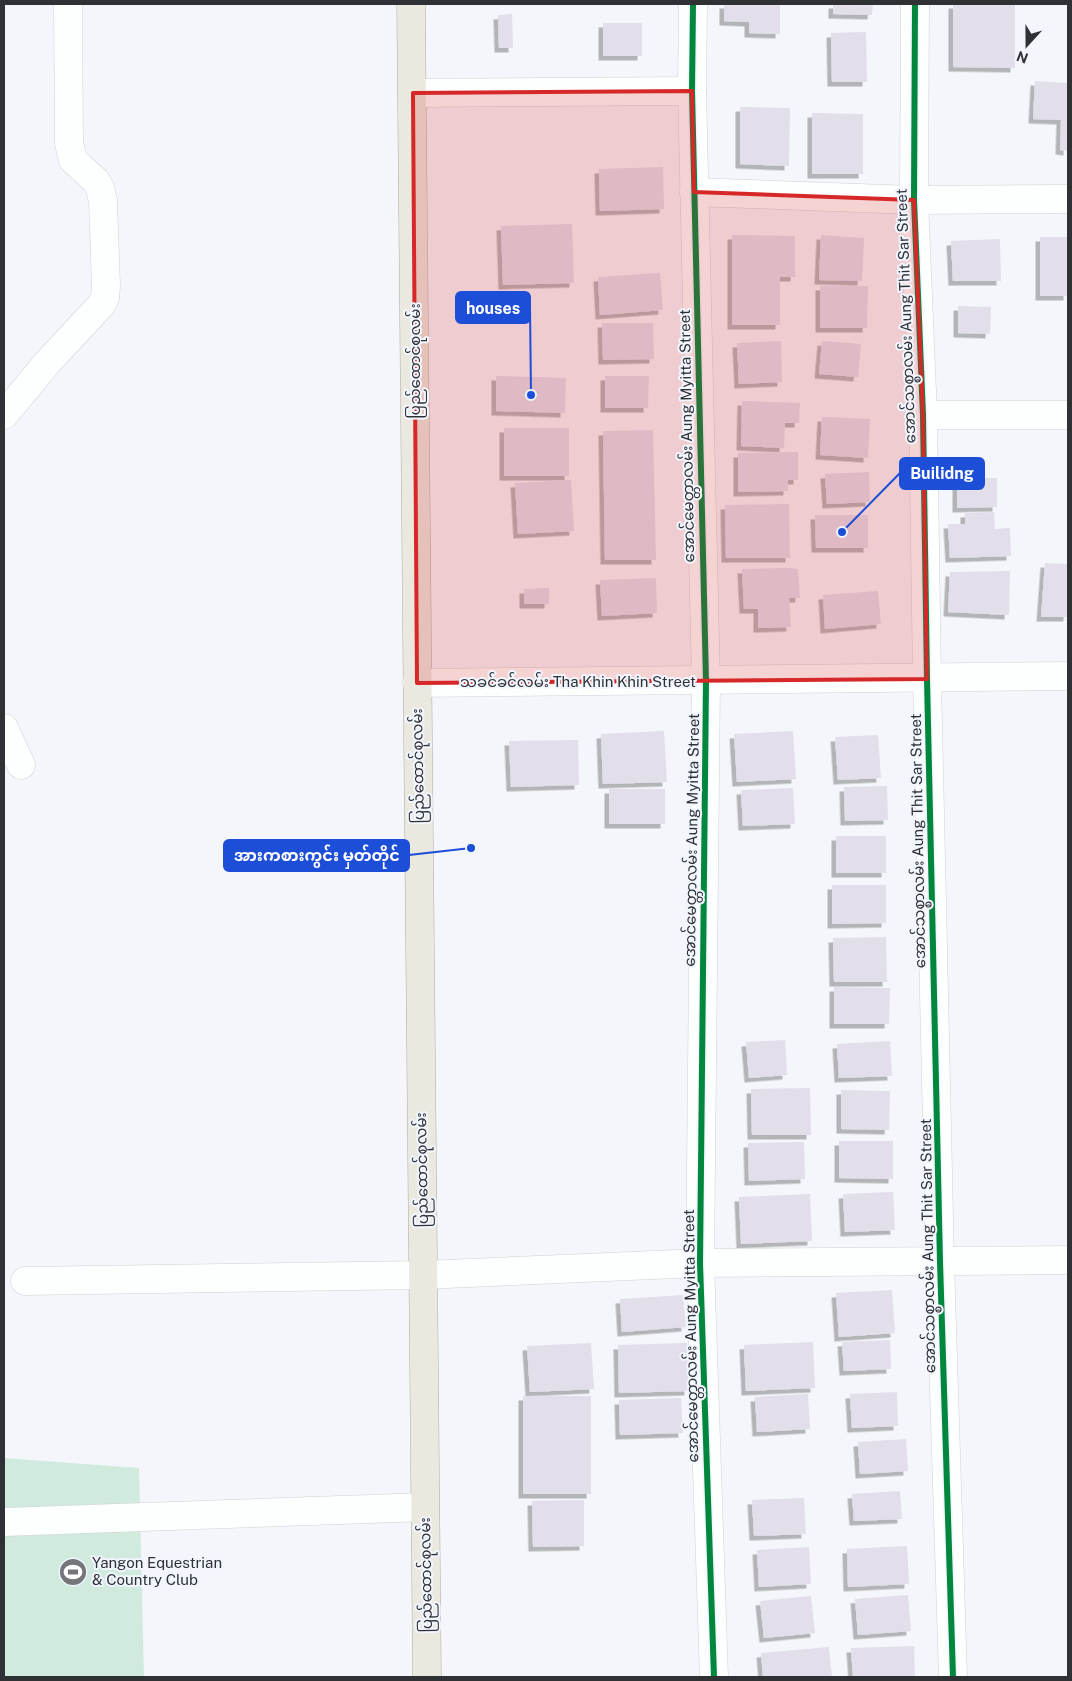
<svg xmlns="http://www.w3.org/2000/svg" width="1072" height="1681" font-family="'Public Sans','Noto Sans Myanmar',sans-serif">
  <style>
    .green { fill: #d0eade }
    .building { fill: #e2deea; filter: url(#shadow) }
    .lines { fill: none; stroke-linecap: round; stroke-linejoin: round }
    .minor-casing { stroke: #d0d1d5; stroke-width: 29 }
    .major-casing { stroke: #b0ad9f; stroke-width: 29 }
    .minor { stroke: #fdfefe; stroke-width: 28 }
    .major { stroke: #eae8df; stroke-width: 28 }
    .cycleway-casing { stroke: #f1f5fe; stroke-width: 9 }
    .cycleway { stroke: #00873e; stroke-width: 6 }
    .marked { fill: #d62828; fill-opacity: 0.2; stroke: #d62828; stroke-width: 4; stroke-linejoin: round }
    .labels { text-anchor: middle; stroke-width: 4; stroke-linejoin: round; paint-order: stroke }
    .street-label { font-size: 15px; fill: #303134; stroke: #f1f5fe }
    .poi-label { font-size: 15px; fill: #303134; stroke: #f1f5fe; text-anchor: start }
    .leader { fill: none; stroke: #1d4ed8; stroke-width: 2 }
    .callout-dot { fill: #1d4ed8; stroke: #f1f5fe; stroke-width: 2 }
    .callout { fill: #1d4ed8; stroke: #1d4ed8; stroke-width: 2 }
    .callout-label { font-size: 16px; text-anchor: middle; font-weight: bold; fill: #fff }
  </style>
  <defs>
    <filter id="shadow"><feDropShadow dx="-4.5" dy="4.5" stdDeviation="0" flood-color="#0004"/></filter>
  </defs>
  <rect width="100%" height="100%" fill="#f4f6fb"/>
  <polygon class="green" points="4,1458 139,1468 144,1677 4,1677"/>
  <g class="building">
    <polygon points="724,4 780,4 780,34 749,33 749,22 724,21"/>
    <polygon points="833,4 873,4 872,15 833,14"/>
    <polygon points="953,4 1015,4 1015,68 953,67"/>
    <polygon points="512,14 513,48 499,48 498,15"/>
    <rect x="603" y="23" width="39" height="33"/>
    <polygon points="866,32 867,82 832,82 831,33"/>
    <polygon points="1035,81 1068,83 1068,151 1060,150 1061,120 1033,119"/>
    <polygon points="740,107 790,108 789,166 740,164"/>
    <polygon points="812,113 863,114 863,174 812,174"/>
    <polygon points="663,167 664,209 600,211 599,169"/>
    <polygon points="572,224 574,283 503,285 501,226"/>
    <polygon points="732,235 795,236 795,277 780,277 780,325 732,325"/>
    <polygon points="821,235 864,238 862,281 819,280"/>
    <rect x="1040" y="237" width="28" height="59"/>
    <polygon points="1000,239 1001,281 953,281 951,241"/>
    <polygon points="660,273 663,310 600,315 598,277"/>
    <polygon points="820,286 868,286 867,328 820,328"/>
    <polygon points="958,306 991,307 990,334 958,333"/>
    <polygon points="602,323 653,323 654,359 603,360"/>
    <polygon points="781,341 782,382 739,384 737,343"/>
    <polygon points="822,341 861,344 858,377 819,374"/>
    <polygon points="496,376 566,378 565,413 496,411"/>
    <polygon points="605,376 649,376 648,408 605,408"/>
    <polygon points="742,401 800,403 799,423 785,423 784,448 741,446"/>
    <polygon points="822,417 870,419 868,458 820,455"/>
    <rect x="504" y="428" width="65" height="48"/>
    <polygon points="653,430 656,560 605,560 603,431"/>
    <polygon points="798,452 798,480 788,480 788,491 738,492 738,453"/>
    <polygon points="869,472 870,502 827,504 825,474"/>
    <polygon points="957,478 997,478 997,507 957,508"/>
    <polygon points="571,480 574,531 518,534 515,483"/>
    <polygon points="789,504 790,558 726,558 725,505"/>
    <polygon points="994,512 995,529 1010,528 1011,556 950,558 948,524 965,524 965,513"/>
    <polygon points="815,515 868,515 868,548 816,548"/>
    <polygon points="1045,563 1068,564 1068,617 1041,617"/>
    <polygon points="791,568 798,569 800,598 789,598 791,627 758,628 758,609 744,609 742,569"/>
    <polygon points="1010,571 1009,615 948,612 950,572"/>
    <polygon points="656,578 657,613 602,616 600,580"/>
    <polygon points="549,588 549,604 524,604 524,589"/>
    <polygon points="878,591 881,624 825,629 823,595"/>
    <polygon points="664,731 667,782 603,784 601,734"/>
    <polygon points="793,731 796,779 737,782 734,734"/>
    <polygon points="878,735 881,778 838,780 835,737"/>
    <polygon points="578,740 579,785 511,787 509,741"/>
    <polygon points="887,786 888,820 845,821 844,787"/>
    <polygon points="793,788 795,824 743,826 741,790"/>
    <rect x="609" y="789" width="56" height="35"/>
    <rect x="836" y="836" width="50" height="37"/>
    <polygon points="832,885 886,885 886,923 832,924"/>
    <polygon points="886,937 887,982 834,982 833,938"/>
    <polygon points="834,987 890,988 889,1024 834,1024"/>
    <polygon points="785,1040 787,1075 749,1078 746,1042"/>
    <polygon points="890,1041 892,1076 839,1078 837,1044"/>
    <polygon points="810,1088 811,1135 752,1135 751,1089"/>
    <polygon points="841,1090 890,1091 889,1130 841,1129"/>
    <polygon points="839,1141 893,1141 893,1179 839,1178"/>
    <polygon points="804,1142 805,1179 749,1181 748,1143"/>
    <polygon points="893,1192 895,1230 845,1232 843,1194"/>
    <polygon points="810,1194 812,1241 741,1244 739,1197"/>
    <polygon points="892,1290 895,1333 839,1337 836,1293"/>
    <polygon points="683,1295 686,1327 622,1332 620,1299"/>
    <polygon points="890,1340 891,1369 844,1371 842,1342"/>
    <polygon points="813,1342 815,1388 746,1391 744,1345"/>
    <polygon points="591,1343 594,1389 530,1392 527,1346"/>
    <polygon points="687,1343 689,1391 619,1393 618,1345"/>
    <polygon points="897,1392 898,1426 852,1428 850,1394"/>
    <polygon points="808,1394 810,1429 757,1432 755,1397"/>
    <rect x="523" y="1396" width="68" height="98"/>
    <polygon points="681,1398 683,1433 620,1435 619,1400"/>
    <polygon points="906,1439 908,1471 860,1474 858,1442"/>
    <polygon points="900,1491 902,1519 854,1521 852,1494"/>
    <polygon points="804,1498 806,1534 754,1536 752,1500"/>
    <polygon points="584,1500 584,1546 533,1547 532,1501"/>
    <polygon points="907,1546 909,1584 848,1587 847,1549"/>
    <polygon points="809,1547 811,1584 759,1587 757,1550"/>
    <polygon points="908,1595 911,1631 858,1635 855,1599"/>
    <polygon points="811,1596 815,1633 764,1638 760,1601"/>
    <polygon points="914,1646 915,1677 853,1677 851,1648"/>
    <polygon points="829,1647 832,1677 763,1677 761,1653"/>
  </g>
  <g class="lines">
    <defs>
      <g id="minor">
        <polyline points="693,4 692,91 706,681 700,1263 714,1677"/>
        <polyline points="915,4 914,200 923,415 927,679 940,1262 953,1677"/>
        <polyline points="413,93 692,91"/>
        <polyline points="694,192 914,200 1068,199"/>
        <polyline points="4,415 47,363 101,305 105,298 106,286 103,201 100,188 96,181 73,160 69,143 68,4"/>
        <polyline points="923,415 1068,415"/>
        <polyline points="417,683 1068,676"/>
        <polyline points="4,728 21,765"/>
        <polyline points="25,1281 423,1275 700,1263 1068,1260"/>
        <polyline points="4,1522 425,1507"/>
      </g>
      <polyline id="major" points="411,4 427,1677"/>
    </defs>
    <use href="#minor" class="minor-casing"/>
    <use href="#major" class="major-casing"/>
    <use href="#minor" class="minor"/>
    <use href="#major" class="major"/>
    <defs>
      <g id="cycleway">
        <polyline points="693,4 692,91 706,681 700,1263 714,1677"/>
        <polyline points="915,4 914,200 923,415 927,679 940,1262 953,1677"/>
      </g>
    </defs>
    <use href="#cycleway" class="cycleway-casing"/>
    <use href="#cycleway" class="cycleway"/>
  </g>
  <path class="marked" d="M692,91L694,192L914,200L923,415L927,679L417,683L413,93Z"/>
  <defs>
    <symbol id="stadium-disc" viewBox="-11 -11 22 22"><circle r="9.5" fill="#75767a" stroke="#f1f5fe"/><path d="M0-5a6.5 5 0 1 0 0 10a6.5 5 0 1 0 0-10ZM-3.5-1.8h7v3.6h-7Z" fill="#fff"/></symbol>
  </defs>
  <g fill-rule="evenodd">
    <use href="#stadium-disc" x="57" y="1556" width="32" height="32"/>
  </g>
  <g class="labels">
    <g class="street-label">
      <text transform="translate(906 316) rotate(-92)" y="5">အောင်သစ္စာလမ်း Aung Thit Sar Street</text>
      <text transform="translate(415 361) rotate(-90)" y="5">ပြည်ထောင်စုလမ်း</text>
      <text transform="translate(687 436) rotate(-91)" y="5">အောင်မေတ္တာလမ်း Aung Myitta Street</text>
      <text x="578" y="687">သခင်ခင်လမ်း Tha Khin Khin Street</text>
      <text transform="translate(418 766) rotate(-91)" y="5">ပြည်ထောင်စုလမ်း</text>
      <text transform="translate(692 840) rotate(-89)" y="5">အောင်မေတ္တာလမ်း Aung Myitta Street</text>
      <text transform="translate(918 841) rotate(-91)" y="5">အောင်သစ္စာလမ်း Aung Thit Sar Street</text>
      <text transform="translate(422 1170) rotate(-91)" y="5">ပြည်ထောင်စုလမ်း</text>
      <text transform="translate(928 1246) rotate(-91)" y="5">အောင်သစ္စာလမ်း Aung Thit Sar Street</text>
      <text transform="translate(691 1336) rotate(-91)" y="5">အောင်မေတ္တာလမ်း Aung Myitta Street</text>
      <text transform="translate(426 1575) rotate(-91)" y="5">ပြည်ထောင်စုလမ်း</text>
    </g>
    <g class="poi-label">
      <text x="92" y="1568">Yangon Equestrian<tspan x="92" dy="17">&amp; Country Club</tspan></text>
    </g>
  </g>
  <path class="leader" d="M531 395L530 308M842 532L900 473M471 848L409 855"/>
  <g class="callout-dot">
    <circle cx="531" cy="395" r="5"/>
    <circle cx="842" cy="532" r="5"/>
    <circle cx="471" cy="848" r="5"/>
  </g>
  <g class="callout">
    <rect x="456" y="292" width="74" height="31" rx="5"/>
    <rect x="900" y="458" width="84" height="31" rx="5"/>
    <rect x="224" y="840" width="185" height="31" rx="5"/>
  </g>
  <g class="callout-label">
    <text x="493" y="314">houses</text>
    <text x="942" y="479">Builidng</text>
    <text x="317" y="861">အားကစားကွင်း မှတ်တိုင်</text>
  </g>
  <rect width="1072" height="1681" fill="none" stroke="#303134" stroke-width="10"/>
  <g transform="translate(1027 45) rotate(201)" stroke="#f1f5fe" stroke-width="4" paint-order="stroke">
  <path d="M0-4L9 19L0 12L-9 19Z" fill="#303134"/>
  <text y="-8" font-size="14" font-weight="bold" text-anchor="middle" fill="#303134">N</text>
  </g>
</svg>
